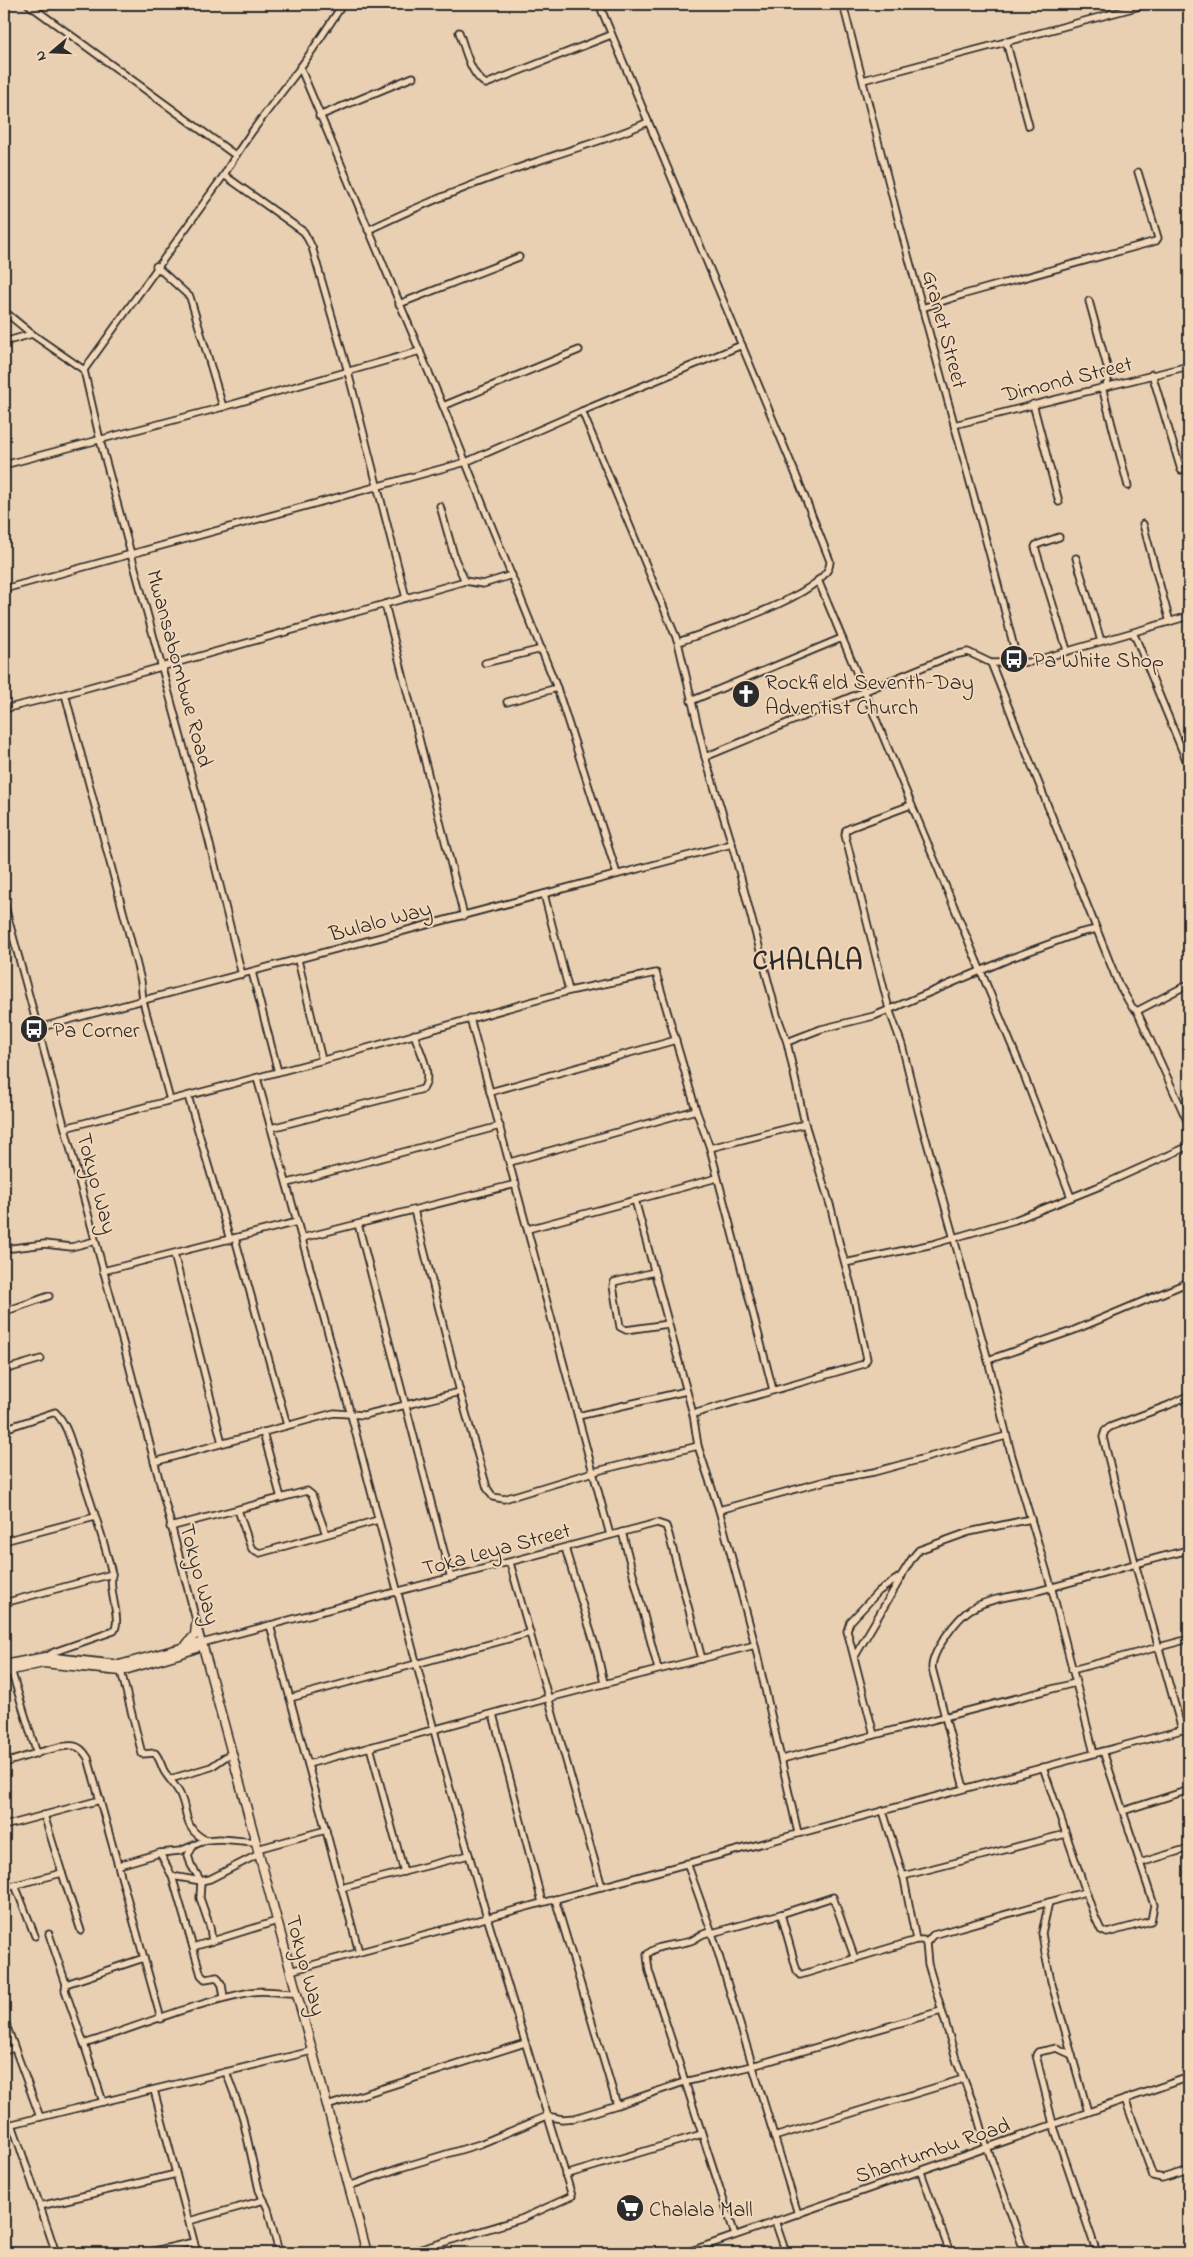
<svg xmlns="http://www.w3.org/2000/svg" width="1193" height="2257" font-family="'Indie Flower',sans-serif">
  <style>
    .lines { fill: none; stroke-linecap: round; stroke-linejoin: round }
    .stream { stroke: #70665c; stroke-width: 1 }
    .minor-casing { stroke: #2b2b2b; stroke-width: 9 }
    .major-casing { stroke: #2b2b2b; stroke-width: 11 }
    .minor { stroke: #f2d7b8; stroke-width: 5.5 }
    .major { stroke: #f2d7b8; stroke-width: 8 }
    .labels { text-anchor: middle; stroke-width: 4; stroke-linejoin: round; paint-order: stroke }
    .street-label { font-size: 22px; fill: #2b2b2b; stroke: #f2d7b8 }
    .poi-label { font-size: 22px; fill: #2b2b2b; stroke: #f2d7b8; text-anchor: start }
    .district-label { font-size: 28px; font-weight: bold; letter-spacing: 1px; fill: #2b2b2b; stroke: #f2d7b8 }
  </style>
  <rect width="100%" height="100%" fill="#ead0b2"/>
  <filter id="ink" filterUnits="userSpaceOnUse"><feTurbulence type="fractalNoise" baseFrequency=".02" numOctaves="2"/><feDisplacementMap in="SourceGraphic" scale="10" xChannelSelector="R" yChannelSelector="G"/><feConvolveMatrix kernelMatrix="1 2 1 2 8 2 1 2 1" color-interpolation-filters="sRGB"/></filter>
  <g filter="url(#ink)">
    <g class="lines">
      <g class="stream">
        <polyline points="41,1652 50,1649"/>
        <polyline points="34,1653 37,1652"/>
        <polyline points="59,1653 123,1660 176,1644"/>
        <polyline points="19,1658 30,1654"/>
        <polyline points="4,1661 12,1659"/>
        <polyline points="36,1668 46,1667"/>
        <polyline points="53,1668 73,1670"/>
        <polyline points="80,1672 101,1674"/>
        <polyline points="107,1675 116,1675"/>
        <polyline points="125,1675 184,1657"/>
        <polyline points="4,1677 7,1675"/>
      </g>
      <defs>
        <g id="minor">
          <polyline points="28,4 235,155"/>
          <path d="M599,4L794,470L830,561C832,594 705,632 678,642"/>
          <polyline points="843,4 897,215 997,581 1018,663"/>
          <path d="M459,32C465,48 470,75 486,84L611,35"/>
          <polyline points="1006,41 1029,126"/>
          <polyline points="300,67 443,406 557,688 617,874"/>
          <polyline points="863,80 1148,4"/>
          <polyline points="319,116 413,77"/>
          <polyline points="224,175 304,232 312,247 348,372 406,598"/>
          <path d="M368,230C424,203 482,180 541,160C577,147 614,138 648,122"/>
          <polyline points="156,266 190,297 223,407"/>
          <polyline points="1089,301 1108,370 1108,380 1106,386"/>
          <polyline points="399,304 519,257"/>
          <polyline points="922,308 965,294 1156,241 1158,238 1138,172"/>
          <polyline points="4,311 32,334"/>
          <polyline points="4,342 32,334 84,370"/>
          <polyline points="84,370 100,440 208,837 242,975"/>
          <path d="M84,370L224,175C246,136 274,103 300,68C315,47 329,25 343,4"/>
          <polyline points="1152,374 1181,470"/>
          <polyline points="1102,387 1128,486"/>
          <polyline points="1033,404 1059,502"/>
          <polyline points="443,406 579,350"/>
          <polyline points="582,411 678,642 705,757"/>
          <polyline points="954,425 1189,366"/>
          <polyline points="4,465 223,407 420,351"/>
          <polyline points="440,506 455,559 465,581"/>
          <polyline points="1143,524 1170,622"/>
          <polyline points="1059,537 1036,545 1035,547 1067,650"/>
          <polyline points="1076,558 1101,641"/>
          <polyline points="818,580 1022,1070 1071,1197"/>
          <polyline points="4,589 466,462 582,411 742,345"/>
          <polyline points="385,604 465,581 483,584 512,575"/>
          <polyline points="1133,633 1137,641 1189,767"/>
          <polyline points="485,663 542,649"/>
          <polyline points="991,663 1118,983 1132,1007 1137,1011 1189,1125"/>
          <polyline points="65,694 127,926 141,981 143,1001 170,1100"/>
          <polyline points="691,701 842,638"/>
          <polyline points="507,702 557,688"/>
          <polyline points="4,709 65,694 385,604 464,916"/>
          <polyline points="911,805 852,827 846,830 845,835 889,1009 902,1045 919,1114 988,1360"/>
          <polyline points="544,894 569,991"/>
          <polyline points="4,903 129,1365 202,1643 657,1523 666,1526 669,1535 702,1659"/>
          <polyline points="298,960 322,1060"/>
          <polyline points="252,972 278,1072"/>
          <polyline points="1137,1011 1189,984"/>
          <polyline points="470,1018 610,1535"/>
          <polyline points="38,1028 732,844"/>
          <polyline points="787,1042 821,1029 874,1016 1011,958 1079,933 1097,929"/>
          <polyline points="257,1078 351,1415 444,1768 487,1917 572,2196 521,2219 408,2253"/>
          <polyline points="490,1092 676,1040"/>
          <polyline points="188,1096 230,1240"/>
          <polyline points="65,1128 346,1054 569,991 656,973 696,1110 710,1148 773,1390"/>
          <path d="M271,1128L423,1089C434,1074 419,1050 414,1034"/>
          <polyline points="710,1148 805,1124"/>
          <polyline points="510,1162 696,1110"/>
          <polyline points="288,1183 500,1126"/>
          <polyline points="635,1200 693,1414 698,1446 719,1510 755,1645 798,1833"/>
          <polyline points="414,1210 460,1392 487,1488 493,1497 504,1499 593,1472 698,1446"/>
          <polyline points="358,1224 451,1578"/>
          <polyline points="528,1229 717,1178"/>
          <polyline points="235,1238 287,1425"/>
          <polyline points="302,1238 516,1184"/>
          <polyline points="4,1249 45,1244 71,1247 95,1241"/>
          <polyline points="174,1254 222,1443"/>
          <polyline points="845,1263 933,1244 1015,1220 1100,1186 1189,1146"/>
          <polyline points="103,1271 297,1222"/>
          <polyline points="654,1272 614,1282 613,1286 620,1327 626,1330 668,1324"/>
          <polyline points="4,1312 49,1296"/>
          <polyline points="4,1370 41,1359"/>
          <polyline points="693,1414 864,1364 867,1359 852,1289 839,1242 831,1208 805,1124 787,1042 777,1015 732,844 705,757 950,656 968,652 991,663 1030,662 1189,616"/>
          <polyline points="578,1416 686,1391"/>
          <path d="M4,1429L55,1412C68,1425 71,1443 77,1460C89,1498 103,1535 112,1574C108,1592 122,1619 114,1631L54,1652L46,1657"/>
          <polyline points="263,1432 281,1498"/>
          <polyline points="154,1462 334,1413 364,1415 460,1392"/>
          <polyline points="238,1510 250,1545 252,1549 260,1553 378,1520"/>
          <polyline points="719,1510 829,1480 874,1472 1006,1436"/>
          <polyline points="170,1527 307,1491 312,1495 326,1534"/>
          <polyline points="622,1532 658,1669"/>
          <polyline points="4,1541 95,1517"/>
          <polyline points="565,1548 597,1652 604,1683"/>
          <polyline points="510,1563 602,1887"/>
          <polyline points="4,1603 112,1574"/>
          <polyline points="270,1625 359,1952"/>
          <polyline points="855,1656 902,1576"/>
          <polyline points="11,1670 37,1754"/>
          <polyline points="1072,1670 1189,1639"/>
          <path d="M121,1671L142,1754L155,1753C160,1759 161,1765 164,1771C169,1779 176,1786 180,1794C189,1814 183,1829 206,1840"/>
          <polyline points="290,1698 530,1633"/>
          <polyline points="493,1714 542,1902"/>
          <polyline points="1182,1730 1135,1563 1103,1437 1105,1431 1110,1427 1169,1405 1189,1395"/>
          <polyline points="874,1735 849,1638 847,1631 850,1622 879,1591 901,1576 913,1557 919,1550 969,1532 1031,1519"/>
          <polyline points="370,1747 404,1872"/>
          <polyline points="1094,1753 1051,1586 1011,1453 988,1360 1072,1331 1189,1282"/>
          <polyline points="782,1759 1075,1683"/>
          <path d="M4,1763C20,1759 59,1744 74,1746C81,1747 85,1753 88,1758L161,2019"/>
          <polyline points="308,1764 549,1698 755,1645"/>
          <polyline points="1043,1767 1094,1915 1101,1930 1107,1933 1151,1921 1154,1905 1103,1751"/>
          <polyline points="170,1779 211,1767 231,1753"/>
          <path d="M964,1788L932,1668C932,1651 957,1618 971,1609C990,1598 1014,1596 1034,1592C1086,1579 1137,1562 1189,1550"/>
          <polyline points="883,1811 904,1879 916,1940"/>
          <polyline points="1123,1811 1189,1790"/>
          <polyline points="4,1826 100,1800"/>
          <polyline points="194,1845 188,1855 191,1865 201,1881 200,1898 210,1927 212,1941"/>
          <polyline points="257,1849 326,1830"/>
          <polyline points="160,1853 172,1876 201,1975 205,1979 217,1977 222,1985 224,1997"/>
          <polyline points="687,1863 712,1933 798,2214"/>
          <polyline points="1140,1863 1189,1848"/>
          <polyline points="119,1865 160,1853 180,1851 206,1840 220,1839 255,1842"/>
          <polyline points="62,1873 81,1931"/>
          <polyline points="172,1876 201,1881 210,1879 259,1854"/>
          <polyline points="903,1876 1066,1834"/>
          <polyline points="15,1885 35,1936"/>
          <polyline points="4,1888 62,1873 44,1815"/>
          <polyline points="341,1888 469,1855"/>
          <polyline points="555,1899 617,2105 684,2082 752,2066 941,2011"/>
          <polyline points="1049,1902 1042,1933 1045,1953 1051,1981 1088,2112"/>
          <polyline points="781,1914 797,1971 800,1975 916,1940 923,1940 926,1943"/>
          <polyline points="49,1934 66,1984"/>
          <polyline points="193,1947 277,1921"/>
          <polyline points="290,1971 1189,1728"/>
          <polyline points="4,2019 40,2117"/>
          <polyline points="84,2044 65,1990 66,1984 144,1958"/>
          <polyline points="4,2051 14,2048"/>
          <polyline points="1072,2055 1057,2048 1038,2052 1036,2055 1053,2124 1097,2253"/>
          <polyline points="226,2072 242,2115 259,2190 268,2209 279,2253"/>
          <polyline points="154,2090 197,2253"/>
          <polyline points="1125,2099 1153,2176 1162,2178 1189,2170"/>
          <path d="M103,2102L84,2044C139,2026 194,2003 251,1992C266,1989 281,1994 297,1993"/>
          <polyline points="327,2106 525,2043"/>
          <polyline points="12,2124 56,2253"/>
          <polyline points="4,2126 312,2051"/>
          <polyline points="774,2137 963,2079"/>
          <polyline points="921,2172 950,2253"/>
          <polyline points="565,2175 702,2134"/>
          <polyline points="349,2186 400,2168 480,2144 547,2116 562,2119 575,2118 617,2105"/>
          <polyline points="40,2206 176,2174"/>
          <polyline points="189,2221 264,2200"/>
          <polyline points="775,2221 786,2253"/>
          <path d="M735,2235L649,1971L647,1955C657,1943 680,1946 693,1940C700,1936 704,1932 712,1933L781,1914L833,1897L855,1959"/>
          <polyline points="145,2253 194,2242"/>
          <polyline points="685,2253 1189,2077"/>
          <polyline points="1025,2253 983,2136 975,2108 957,2062 928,1964 926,1943 933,1935 1085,1892"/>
        </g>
        <g id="major">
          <polyline points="202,1643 367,2253"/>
          <polyline points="187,1644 195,1635 196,1625"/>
          <polyline points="4,1665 45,1657 119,1665 200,1643"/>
          <polyline points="4,1672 43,1663 121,1671 182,1653 196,1648 202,1643"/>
        </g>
      </defs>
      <use href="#minor" class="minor-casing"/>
      <use href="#major" class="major-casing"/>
      <use href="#minor" class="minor"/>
      <use href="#major" class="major"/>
    </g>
  </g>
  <defs>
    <symbol id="bus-disc" viewBox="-11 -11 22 22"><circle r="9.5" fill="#2b2b2b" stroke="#f2d7b8"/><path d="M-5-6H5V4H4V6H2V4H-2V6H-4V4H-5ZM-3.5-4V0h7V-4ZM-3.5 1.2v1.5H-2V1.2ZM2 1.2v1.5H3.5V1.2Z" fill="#fff"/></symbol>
    <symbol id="church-disc" viewBox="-11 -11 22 22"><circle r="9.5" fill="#2b2b2b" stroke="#f2d7b8"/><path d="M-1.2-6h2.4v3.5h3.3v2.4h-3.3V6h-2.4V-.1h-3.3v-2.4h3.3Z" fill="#fff"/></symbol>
    <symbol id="supermarket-disc" viewBox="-11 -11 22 22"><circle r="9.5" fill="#2b2b2b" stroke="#f2d7b8"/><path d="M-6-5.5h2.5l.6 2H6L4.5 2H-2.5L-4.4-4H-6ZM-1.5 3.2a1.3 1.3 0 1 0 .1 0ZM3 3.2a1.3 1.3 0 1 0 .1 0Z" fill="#fff"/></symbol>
  </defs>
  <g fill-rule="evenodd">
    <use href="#bus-disc" x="998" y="643" width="32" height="32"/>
    <use href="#church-disc" x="730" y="678" width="32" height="32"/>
    <use href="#bus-disc" x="18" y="1013" width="32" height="32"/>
    <use href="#supermarket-disc" x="614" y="2192" width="32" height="32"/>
  </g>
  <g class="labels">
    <g class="street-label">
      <text transform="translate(946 329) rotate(75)" y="8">Granet Street</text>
      <text transform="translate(1067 378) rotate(-14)" y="8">Dimond Street</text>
      <text transform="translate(181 668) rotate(75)" y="8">Mwansabombwe Road</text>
      <text transform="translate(380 920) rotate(-15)" y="8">Bulalo Way</text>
      <text transform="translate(98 1183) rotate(75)" y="8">Tokyo Way</text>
      <text transform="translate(496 1548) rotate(-15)" y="8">Toka Leya Street</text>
      <text transform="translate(201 1574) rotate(75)" y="8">Tokyo Way</text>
      <text transform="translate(307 1965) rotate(75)" y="8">Tokyo Way</text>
      <text transform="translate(932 2149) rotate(-19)" y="8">Shantumbu Road</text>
    </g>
    <g class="poi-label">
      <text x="1033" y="667">Pa White Shop</text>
      <text x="765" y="689">Rockfield Seventh-Day<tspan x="765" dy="25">Adventist Church</tspan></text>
      <text x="53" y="1037">Pa Corner</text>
      <text x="649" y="2216">Chalala Mall</text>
    </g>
    <g class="district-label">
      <text x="808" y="969">CHALALA</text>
    </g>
  </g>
  <rect width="1193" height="2257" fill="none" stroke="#f2d7b8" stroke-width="20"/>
  <rect x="10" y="10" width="1173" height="2237" fill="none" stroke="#2b2b2b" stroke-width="2" filter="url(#ink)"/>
  <g transform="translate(52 52) rotate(251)" stroke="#f2d7b8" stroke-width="4" paint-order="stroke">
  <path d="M0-4L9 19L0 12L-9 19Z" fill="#2b2b2b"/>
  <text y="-8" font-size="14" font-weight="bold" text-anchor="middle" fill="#2b2b2b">N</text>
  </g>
</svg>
